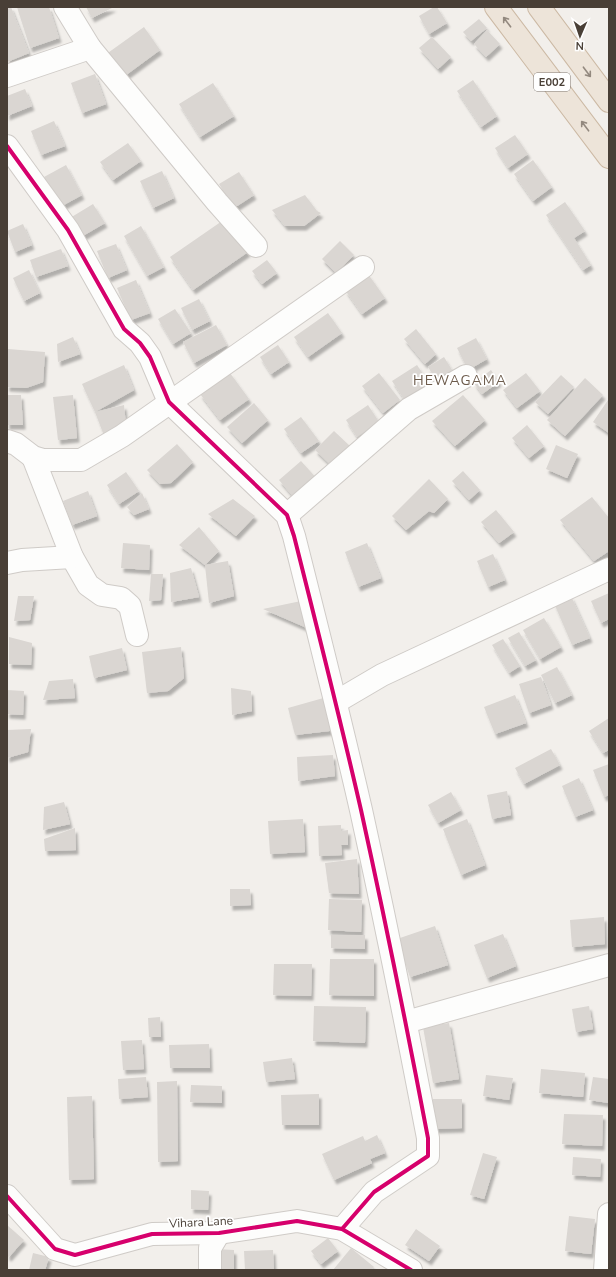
<svg xmlns="http://www.w3.org/2000/svg" width="616" height="1277" font-family="'Nunito Sans',sans-serif">
  <style>
    .building { fill: #dad6d2; filter: url(#shadow) }
    .lines { fill: none; stroke-linecap: round; stroke-linejoin: round }
    .minor-casing { stroke: #cfcbc7; stroke-width: 24 }
    .highway-casing { stroke: #ccb9a4; stroke-width: 24 }
    .minor { stroke: #fdfdfc; stroke-width: 22 }
    .highway { stroke: #ede4d9; stroke-width: 22 }
    .cycleway-casing { stroke: #fff; stroke-width: 6 }
    .cycleway { stroke: #d6006c; stroke-width: 4 }
    .oneway { stroke: #93897f }
    .labels { text-anchor: middle; stroke-width: 3.5; stroke-linejoin: round; paint-order: stroke }
    .shield { fill: #fff; stroke: #807972; stroke-width: 1 }
    .shield-label { font-size: 11px; font-weight: bold; fill: #493f36 }
    .street-label { font-size: 12px; fill: #493f36; stroke: #fff }
    .quarter-label { font-size: 14px; letter-spacing: 1px; fill: #6d5c4c; stroke: #fff }
  </style>
  <defs>
    <filter id="shadow"><feDropShadow dx="2.5" dy="4.5" stdDeviation="1" flood-color="#0004"/></filter>
  </defs>
  <rect width="100%" height="100%" fill="#f2efeb"/>
  <g class="building">
    <polygon points="7,7 11,7 29,53 7,62"/>
    <polygon points="17,7 49,7 59,38 30,48"/>
    <polygon points="86,7 114,7 92,18"/>
    <polygon points="434,7 437,7 447,23 429,34 419,16"/>
    <polygon points="479,19 487,28 471,41 463,32"/>
    <polygon points="144,27 160,50 122,78 105,55"/>
    <polygon points="487,30 500,44 486,57 474,44"/>
    <polygon points="432,37 451,57 438,69 419,48"/>
    <polygon points="95,74 106,104 82,113 71,83"/>
    <polygon points="473,80 497,116 481,127 457,91"/>
    <polygon points="213,83 234,116 200,137 179,104"/>
    <polygon points="25,89 32,106 7,116 7,96"/>
    <polygon points="54,121 65,146 41,155 31,131"/>
    <polygon points="515,135 528,154 508,168 495,148"/>
    <polygon points="128,143 141,161 113,180 100,162"/>
    <polygon points="533,160 552,187 533,201 514,174"/>
    <polygon points="66,165 82,195 60,207 44,177"/>
    <polygon points="162,171 174,198 153,208 140,181"/>
    <polygon points="239,172 254,195 234,208 219,184"/>
    <polygon points="305,195 317,211 321,213 304,226 285,226 272,210"/>
    <polygon points="565,202 585,231 574,238 591,265 583,270 546,215"/>
    <polygon points="93,204 105,223 81,237 70,218"/>
    <polygon points="225,219 248,252 193,290 170,257"/>
    <polygon points="23,224 32,245 15,252 7,231"/>
    <polygon points="141,226 164,267 147,276 124,236"/>
    <polygon points="340,241 354,255 336,273 322,259"/>
    <polygon points="116,244 127,270 108,278 97,251"/>
    <polygon points="61,249 68,266 36,277 30,260"/>
    <polygon points="267,260 277,273 262,284 252,271"/>
    <polygon points="29,270 40,293 24,301 13,278"/>
    <polygon points="368,274 385,298 362,314 345,290"/>
    <polygon points="136,280 150,313 131,320 117,288"/>
    <polygon points="199,299 210,321 192,330 181,308"/>
    <polygon points="175,309 191,333 173,344 158,319"/>
    <polygon points="328,313 342,333 308,357 294,337"/>
    <polygon points="216,325 227,345 194,363 183,342"/>
    <polygon points="416,329 436,354 425,364 404,339"/>
    <polygon points="73,337 80,354 58,362 57,344"/>
    <polygon points="476,338 487,359 468,370 457,348"/>
    <polygon points="278,345 289,362 271,374 260,357"/>
    <polygon points="8,349 45,352 43,382 26,388 7,387"/>
    <polygon points="444,357 452,370 436,380 428,367"/>
    <polygon points="124,365 134,390 95,412 82,384"/>
    <polygon points="417,365 429,383 404,399 392,381"/>
    <polygon points="491,370 499,382 482,394 474,383"/>
    <polygon points="230,373 249,399 220,420 200,394"/>
    <polygon points="379,373 400,400 383,413 362,386"/>
    <polygon points="526,373 540,391 517,408 503,390"/>
    <polygon points="561,375 574,387 548,414 535,402"/>
    <polygon points="585,378 603,395 565,436 547,420"/>
    <polygon points="7,395 21,395 23,425 7,425"/>
    <polygon points="73,395 77,438 58,440 53,397"/>
    <polygon points="463,395 485,420 455,446 432,421"/>
    <polygon points="608,400 609,401 609,433 593,422"/>
    <polygon points="254,403 268,420 242,443 227,427"/>
    <polygon points="124,405 126,426 105,438 95,412"/>
    <polygon points="368,405 379,422 357,437 346,420"/>
    <polygon points="301,417 319,441 301,453 284,429"/>
    <polygon points="527,425 544,446 529,458 512,438"/>
    <polygon points="334,431 352,448 333,467 315,450"/>
    <polygon points="177,444 193,462 171,483 160,484 147,470"/>
    <polygon points="556,445 578,454 567,478 546,469"/>
    <polygon points="301,461 319,481 297,501 279,480"/>
    <polygon points="463,471 480,490 469,500 452,481"/>
    <polygon points="126,472 139,491 119,504 107,485"/>
    <polygon points="429,479 448,499 434,513 429,511 406,530 392,516"/>
    <polygon points="88,491 97,516 72,525 63,501"/>
    <polygon points="142,493 149,509 134,515 127,507"/>
    <polygon points="592,497 609,518 609,551 594,561 560,520"/>
    <polygon points="233,499 255,516 236,536 208,514"/>
    <polygon points="496,510 514,532 499,543 481,522"/>
    <polygon points="199,527 219,551 205,565 179,545"/>
    <polygon points="123,543 150,545 149,570 121,568"/>
    <polygon points="367,543 381,578 358,587 345,552"/>
    <polygon points="493,554 505,580 488,587 477,561"/>
    <polygon points="228,561 234,596 209,603 205,565"/>
    <polygon points="191,568 199,597 171,602 170,573"/>
    <polygon points="151,574 163,574 161,600 149,601"/>
    <polygon points="609,593 609,619 601,623 591,601"/>
    <polygon points="18,596 34,596 30,620 14,621"/>
    <polygon points="571,596 590,638 572,645 554,603"/>
    <polygon points="301,601 307,628 263,609"/>
    <polygon points="544,618 561,647 540,659 523,630"/>
    <polygon points="519,632 536,660 525,666 508,638"/>
    <polygon points="9,637 32,643 31,665 9,664"/>
    <polygon points="503,639 520,666 509,673 492,645"/>
    <polygon points="181,647 184,678 168,691 147,693 142,652"/>
    <polygon points="122,648 127,670 94,678 89,656"/>
    <polygon points="557,667 572,695 555,703 541,675"/>
    <polygon points="541,677 551,705 529,713 519,684"/>
    <polygon points="73,679 75,698 43,700 49,681"/>
    <polygon points="231,688 251,691 252,711 232,715"/>
    <polygon points="7,690 24,691 23,715 7,714"/>
    <polygon points="515,695 526,723 495,734 484,707"/>
    <polygon points="327,697 338,730 295,735 288,708"/>
    <polygon points="609,718 609,750 603,753 589,731"/>
    <polygon points="31,729 28,752 7,758 7,730"/>
    <polygon points="551,749 560,765 524,784 515,768"/>
    <polygon points="333,755 335,776 298,781 297,757"/>
    <polygon points="609,764 609,795 604,797 593,770"/>
    <polygon points="579,778 593,810 575,817 562,786"/>
    <polygon points="507,791 511,815 492,819 487,795"/>
    <polygon points="451,792 461,810 438,823 428,805"/>
    <polygon points="64,802 70,824 43,830 44,807"/>
    <polygon points="303,819 305,852 270,854 268,821"/>
    <polygon points="467,819 485,865 461,875 443,829"/>
    <polygon points="341,825 341,831 348,830 348,845 341,845 342,855 319,856 318,826"/>
    <polygon points="75,828 76,850 45,851 44,839"/>
    <polygon points="357,859 359,894 329,893 325,863"/>
    <polygon points="230,889 250,889 251,905 230,906"/>
    <polygon points="329,899 362,900 361,932 328,930"/>
    <polygon points="604,917 605,944 572,947 570,920"/>
    <polygon points="435,926 448,965 410,977 397,939"/>
    <polygon points="503,934 516,966 487,978 474,945"/>
    <polygon points="331,935 365,935 365,949 331,948"/>
    <polygon points="330,959 374,959 374,996 329,995"/>
    <polygon points="274,964 312,964 311,996 273,995"/>
    <polygon points="314,1006 366,1007 365,1043 313,1041"/>
    <polygon points="589,1006 593,1029 576,1032 572,1009"/>
    <polygon points="160,1017 161,1037 149,1037 148,1018"/>
    <polygon points="449,1023 459,1079 433,1083 423,1027"/>
    <polygon points="142,1040 144,1069 123,1070 121,1041"/>
    <polygon points="209,1044 210,1068 170,1068 169,1045"/>
    <polygon points="292,1058 295,1079 266,1082 263,1062"/>
    <polygon points="541,1069 585,1073 583,1097 539,1093"/>
    <polygon points="486,1075 513,1078 509,1100 483,1096"/>
    <polygon points="146,1077 148,1097 119,1099 118,1079"/>
    <polygon points="593,1077 609,1079 609,1103 589,1100"/>
    <polygon points="177,1081 178,1161 158,1162 157,1082"/>
    <polygon points="191,1085 222,1086 222,1103 190,1102"/>
    <polygon points="319,1094 319,1125 282,1125 281,1095"/>
    <polygon points="92,1096 94,1179 69,1180 67,1097"/>
    <polygon points="433,1099 462,1099 462,1128 433,1129"/>
    <polygon points="564,1114 603,1115 602,1146 562,1144"/>
    <polygon points="377,1135 385,1153 370,1159 372,1163 334,1180 322,1154 363,1136 365,1141"/>
    <polygon points="483,1153 497,1157 484,1199 470,1195"/>
    <polygon points="573,1157 601,1159 600,1177 572,1175"/>
    <polygon points="191,1190 209,1191 208,1210 191,1209"/>
    <polygon points="569,1216 595,1219 591,1254 565,1251"/>
    <polygon points="7,1225 24,1240 9,1257 7,1256"/>
    <polygon points="416,1229 440,1246 429,1261 405,1245"/>
    <polygon points="328,1238 338,1251 321,1264 311,1251"/>
    <polygon points="351,1248 374,1267 371,1270 333,1270"/>
    <polygon points="215,1249 234,1250 234,1270 214,1270"/>
    <polygon points="273,1250 274,1270 245,1270 244,1251"/>
    <polygon points="33,1253 49,1257 45,1270 29,1270"/>
  </g>
  <g class="lines">
    <defs>
      <g id="minor">
        <polyline points="65,7 90,48 217,202 256,246"/>
        <polyline points="7,76 90,48"/>
        <path d="M7,146L68,230L124,329L140,343L150,357L169,402L287,515L294,536C317,627 340,718 361,810C385,919 407,1028 428,1138V1156L374,1192L342,1229"/>
        <polyline points="7,441 16,444 33,457 43,460 81,460 122,436 363,267"/>
        <polyline points="33,457 72,557 88,585 102,595 121,598 130,606 137,635"/>
        <polyline points="287,515 409,409 466,376"/>
        <polyline points="7,563 22,560 72,557"/>
        <polyline points="336,702 382,675 609,569"/>
        <polyline points="406,1022 609,965"/>
        <polyline points="7,1196 55,1249 75,1255 152,1234 219,1233 297,1221 342,1229 411,1270"/>
        <polyline points="210,1270 210,1248 219,1233"/>
        <polyline points="605,1270 609,1214"/>
      </g>
      <g id="highway">
        <polyline points="496,7 609,157"/>
        <polyline points="539,7 609,101"/>
      </g>
    </defs>
    <use href="#minor" class="minor-casing"/>
    <use href="#highway" class="highway-casing"/>
    <use href="#minor" class="minor"/>
    <use href="#highway" class="highway"/>
    <defs>
      <g id="cycleway">
        <path d="M7,146L68,230L124,329L140,343L150,357L169,402L287,515L294,536C317,627 340,718 361,810C385,919 407,1028 428,1138V1156L374,1192L342,1229"/>
        <polyline points="7,1196 55,1249 75,1255 152,1234 219,1233 297,1221 342,1229 411,1270"/>
      </g>
    </defs>
    <use href="#cycleway" class="cycleway-casing"/>
    <use href="#cycleway" class="cycleway"/>
  </g>
  <defs><path id="oneway-shaft" d="M-6 0H5M1.5-3L5.5 0L1.5 3" fill="none" stroke-width="1.6" stroke-linecap="round" stroke-linejoin="round"/></defs>
  <g class="oneway">
    <use href="#oneway-shaft" transform="translate(507 22) rotate(-127)"/>
    <use href="#oneway-shaft" transform="translate(587 72) rotate(53)"/>
    <use href="#oneway-shaft" transform="translate(585 126) rotate(-127)"/>
  </g>
  <g class="labels">
    <rect class="shield" x="534" y="73" width="36" height="18" rx="3"/>
    <g class="shield-label">
      <text x="552" y="86">E002</text>
    </g>
    <g class="street-label">
      <text transform="translate(201 1222) rotate(-3)" y="4">Vihara Lane</text>
    </g>
    <g class="quarter-label">
      <text x="460" y="385">HEWAGAMA</text>
    </g>
  </g>
  <rect width="616" height="1277" fill="none" stroke="#493f36" stroke-width="16"/>
  <g transform="translate(580 36) rotate(182)" stroke="#ffffff" stroke-width="3" paint-order="stroke">
  <path d="M0-3L7 15L0 10L-7 15Z" fill="#493f36"/>
  <text y="-6" font-size="11" font-weight="bold" text-anchor="middle" fill="#493f36">N</text>
  </g>
</svg>
